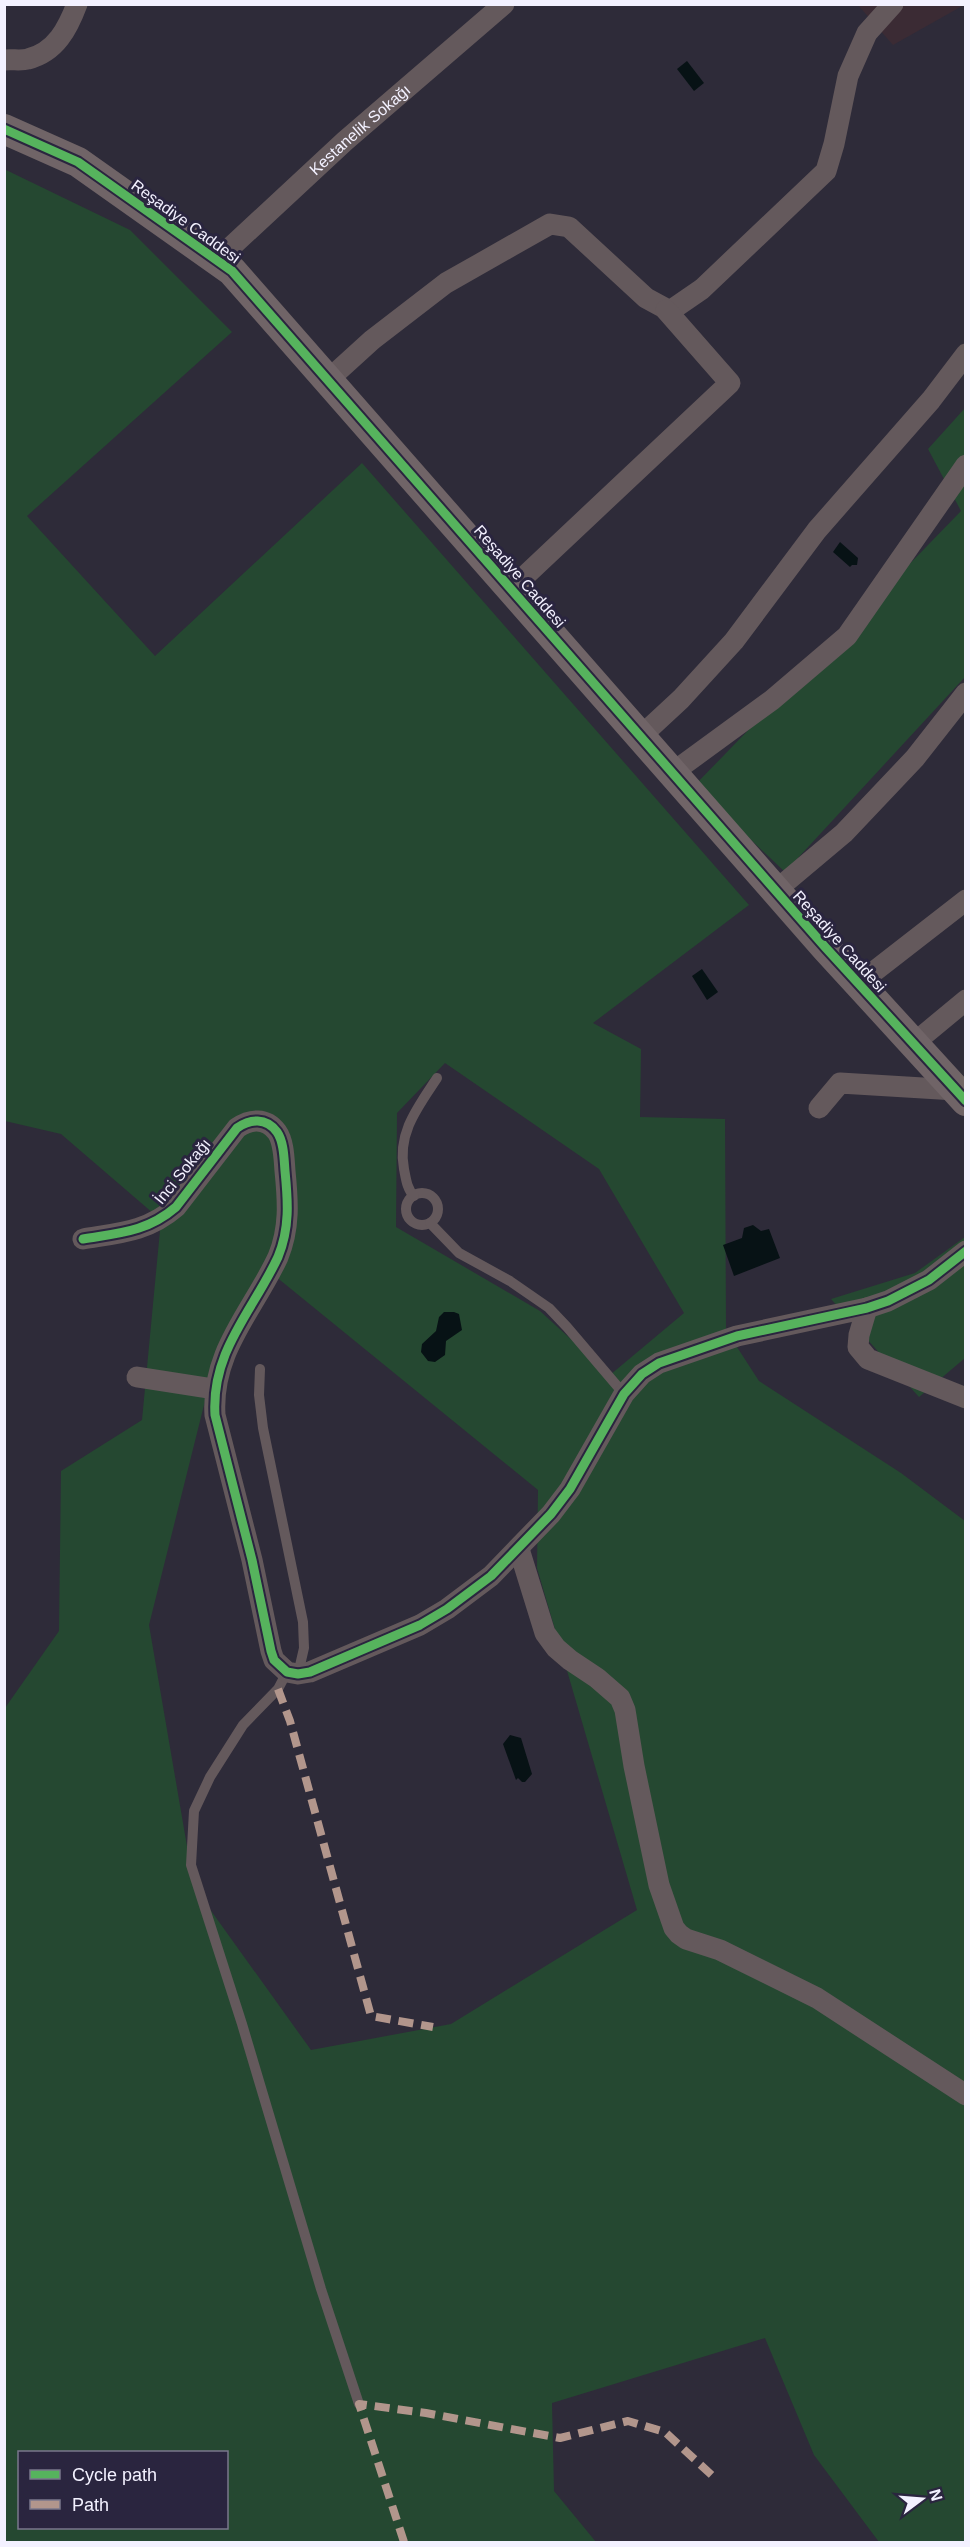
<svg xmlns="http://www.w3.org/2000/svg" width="970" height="2547" font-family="Helvetica,sans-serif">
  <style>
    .industrial { fill: #3b2b34 }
    .green { fill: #254831; fill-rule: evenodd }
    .water { fill: #071215 }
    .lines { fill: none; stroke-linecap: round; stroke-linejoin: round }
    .lane { stroke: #64595c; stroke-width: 10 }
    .street { stroke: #64595c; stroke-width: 21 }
    .secondary { stroke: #706467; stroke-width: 30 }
    .quiet { stroke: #b2968c; stroke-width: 8; stroke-dasharray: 15 8; stroke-linecap: butt }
    .cycleway-casing { stroke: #2a253f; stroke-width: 13 }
    .cycleway { stroke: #56b35d; stroke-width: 9 }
    .labels { text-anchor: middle; stroke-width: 6; stroke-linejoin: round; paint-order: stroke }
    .street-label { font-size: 16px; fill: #f3f1ff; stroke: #2a253f }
  </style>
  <rect width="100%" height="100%" fill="#2e2b39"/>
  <polygon class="industrial" points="858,5 964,5 893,45"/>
  <g class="green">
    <path d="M4,169L130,230L232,332L27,516L155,656L362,463L749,905L593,1023L641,1049L640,1117L725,1119L726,1330L759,1381L901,1473L965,1521V2542H879L814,2455L765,2338L552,2403L554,2491L596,2542H5V1708L59,1631L61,1471L142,1420L161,1220L61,1134L5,1121ZM445,1063L599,1169L684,1313L610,1375L540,1311L396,1227L397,1113ZM264,1267L538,1490L537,1568L637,1910L451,2024L311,2050L194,1887L149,1625L207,1393ZM20,2452H226V2528H20Z"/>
    <polygon points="965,408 965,677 785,872 694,786 961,511 928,449"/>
    <polygon points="965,1237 965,1358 919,1397 831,1299 915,1273"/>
  </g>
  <g class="water">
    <polygon points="687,61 704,83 694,91 677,69"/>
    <polygon points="840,542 858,558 857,565 852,565 850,567 833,552"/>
    <polygon points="702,969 718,992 707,1000 692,976"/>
    <polygon points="753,1225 761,1231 769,1229 780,1258 734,1276 723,1245 742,1238 744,1228"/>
    <polygon points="444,1312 454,1312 459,1314 462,1330 446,1341 445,1355 435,1362 428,1361 421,1352 422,1344 436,1331 439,1317"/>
    <polygon points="510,1735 521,1738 532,1774 525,1782 522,1782 518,1778 516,1780 503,1744"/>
  </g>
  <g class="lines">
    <g class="lane">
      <circle cx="422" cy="1209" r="16"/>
      <path d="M414,1196C407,1189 406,1179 404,1169C397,1133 418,1107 437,1078"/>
      <polyline points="430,1223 459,1253 510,1281 549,1308 567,1327 624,1394"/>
      <polyline points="260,1369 259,1395 263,1428 303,1622 304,1648 298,1674"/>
      <polyline points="287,1672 278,1689 243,1725 210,1777 194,1811 191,1865 242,2024 321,2289 359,2404"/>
    </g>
    <g class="street">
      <path d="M4,60C12,59 21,61 28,59C56,52 68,28 77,4"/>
      <path id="s1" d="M218,259L345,141L504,4"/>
      <polyline points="328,380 372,340 446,283 550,224 569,227 646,298 670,311 702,289 826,171 834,144 848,76 867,33 893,4"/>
      <polyline points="511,589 730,383 666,310"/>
      <polyline points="640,737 681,699 734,641 817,530 931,400 966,354"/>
      <polyline points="672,773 772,700 847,636 966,465"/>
      <polyline points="775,891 844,833 915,758 966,693"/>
      <polyline points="858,984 966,900"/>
      <polyline points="913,1044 966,1000"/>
      <polyline points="819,1108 840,1083 956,1090"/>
      <path d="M83,1239C119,1233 147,1232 176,1207L237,1128C250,1119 266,1117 277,1132C284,1142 284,1159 285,1171C288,1201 290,1228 278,1257C253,1311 211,1351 215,1415L252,1560L271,1651L274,1660L287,1672L298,1674L310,1672L420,1625L447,1609L491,1576L551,1514L570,1489L624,1394L642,1374L659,1363L737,1336L867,1308L888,1301L929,1280L966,1251"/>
      <polyline points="867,1308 859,1335 858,1347 868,1359 966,1398"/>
      <polyline points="137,1377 214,1389"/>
      <polyline points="519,1549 545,1633 556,1648 570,1660 597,1678 620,1698 625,1710 634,1766 659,1885 674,1928 679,1934 686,1939 720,1950 817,1998 966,2095"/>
    </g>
    <polyline class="secondary" points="4,129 78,162 232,271 826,948 966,1101"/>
    <g class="quiet">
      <polyline points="278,1689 290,1721 371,2016 433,2027"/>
      <polyline points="404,2542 359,2404 426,2413 560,2438 628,2421 665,2432 716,2479"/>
    </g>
    <defs>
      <g id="cycleway">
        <polyline points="4,129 78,162 232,271 826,948 966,1101"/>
        <path d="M83,1239C119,1233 147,1232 176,1207L237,1128C250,1119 266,1117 277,1132C284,1142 284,1159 285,1171C288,1201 290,1228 278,1257C253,1311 211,1351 215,1415L252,1560L271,1651L274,1660L287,1672L298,1674L310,1672L420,1625L447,1609L491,1576L551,1514L570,1489L624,1394L642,1374L659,1363L737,1336L867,1308L888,1301L929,1280L966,1251"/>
      </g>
    </defs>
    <use href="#cycleway" class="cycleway-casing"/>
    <use href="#cycleway" class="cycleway"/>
  </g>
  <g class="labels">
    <g class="street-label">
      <text dy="6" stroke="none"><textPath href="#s1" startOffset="192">Kestanelik Sokağı</textPath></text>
      <text transform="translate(186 221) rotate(36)" y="6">Reşadiye Caddesi</text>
      <text transform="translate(520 576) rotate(49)" y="6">Reşadiye Caddesi</text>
      <text transform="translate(840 941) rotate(48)" y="6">Reşadiye Caddesi</text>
      <text transform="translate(182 1171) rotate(-51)" y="6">İnci Sokağı</text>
    </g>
  </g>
  <rect width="970" height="2547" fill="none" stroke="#f3f1ff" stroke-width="12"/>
  <rect x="18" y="2451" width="210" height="78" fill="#2a253f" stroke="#7a778c" stroke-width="1.5"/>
  <rect x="30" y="2470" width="30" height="9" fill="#56b35d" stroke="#7a778c" stroke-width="1.5"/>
  <text x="72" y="2481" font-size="18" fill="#f3f1ff">Cycle path</text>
  <rect x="30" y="2500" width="30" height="9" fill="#b2968c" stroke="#7a778c" stroke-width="1.5"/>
  <text x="72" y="2511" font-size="18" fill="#f3f1ff">Path</text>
  <g transform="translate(922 2499) rotate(74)" stroke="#2a253f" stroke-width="4.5" paint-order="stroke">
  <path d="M0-4.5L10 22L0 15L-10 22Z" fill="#f3f1ff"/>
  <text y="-9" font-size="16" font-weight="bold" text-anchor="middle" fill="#f3f1ff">N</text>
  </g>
</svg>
